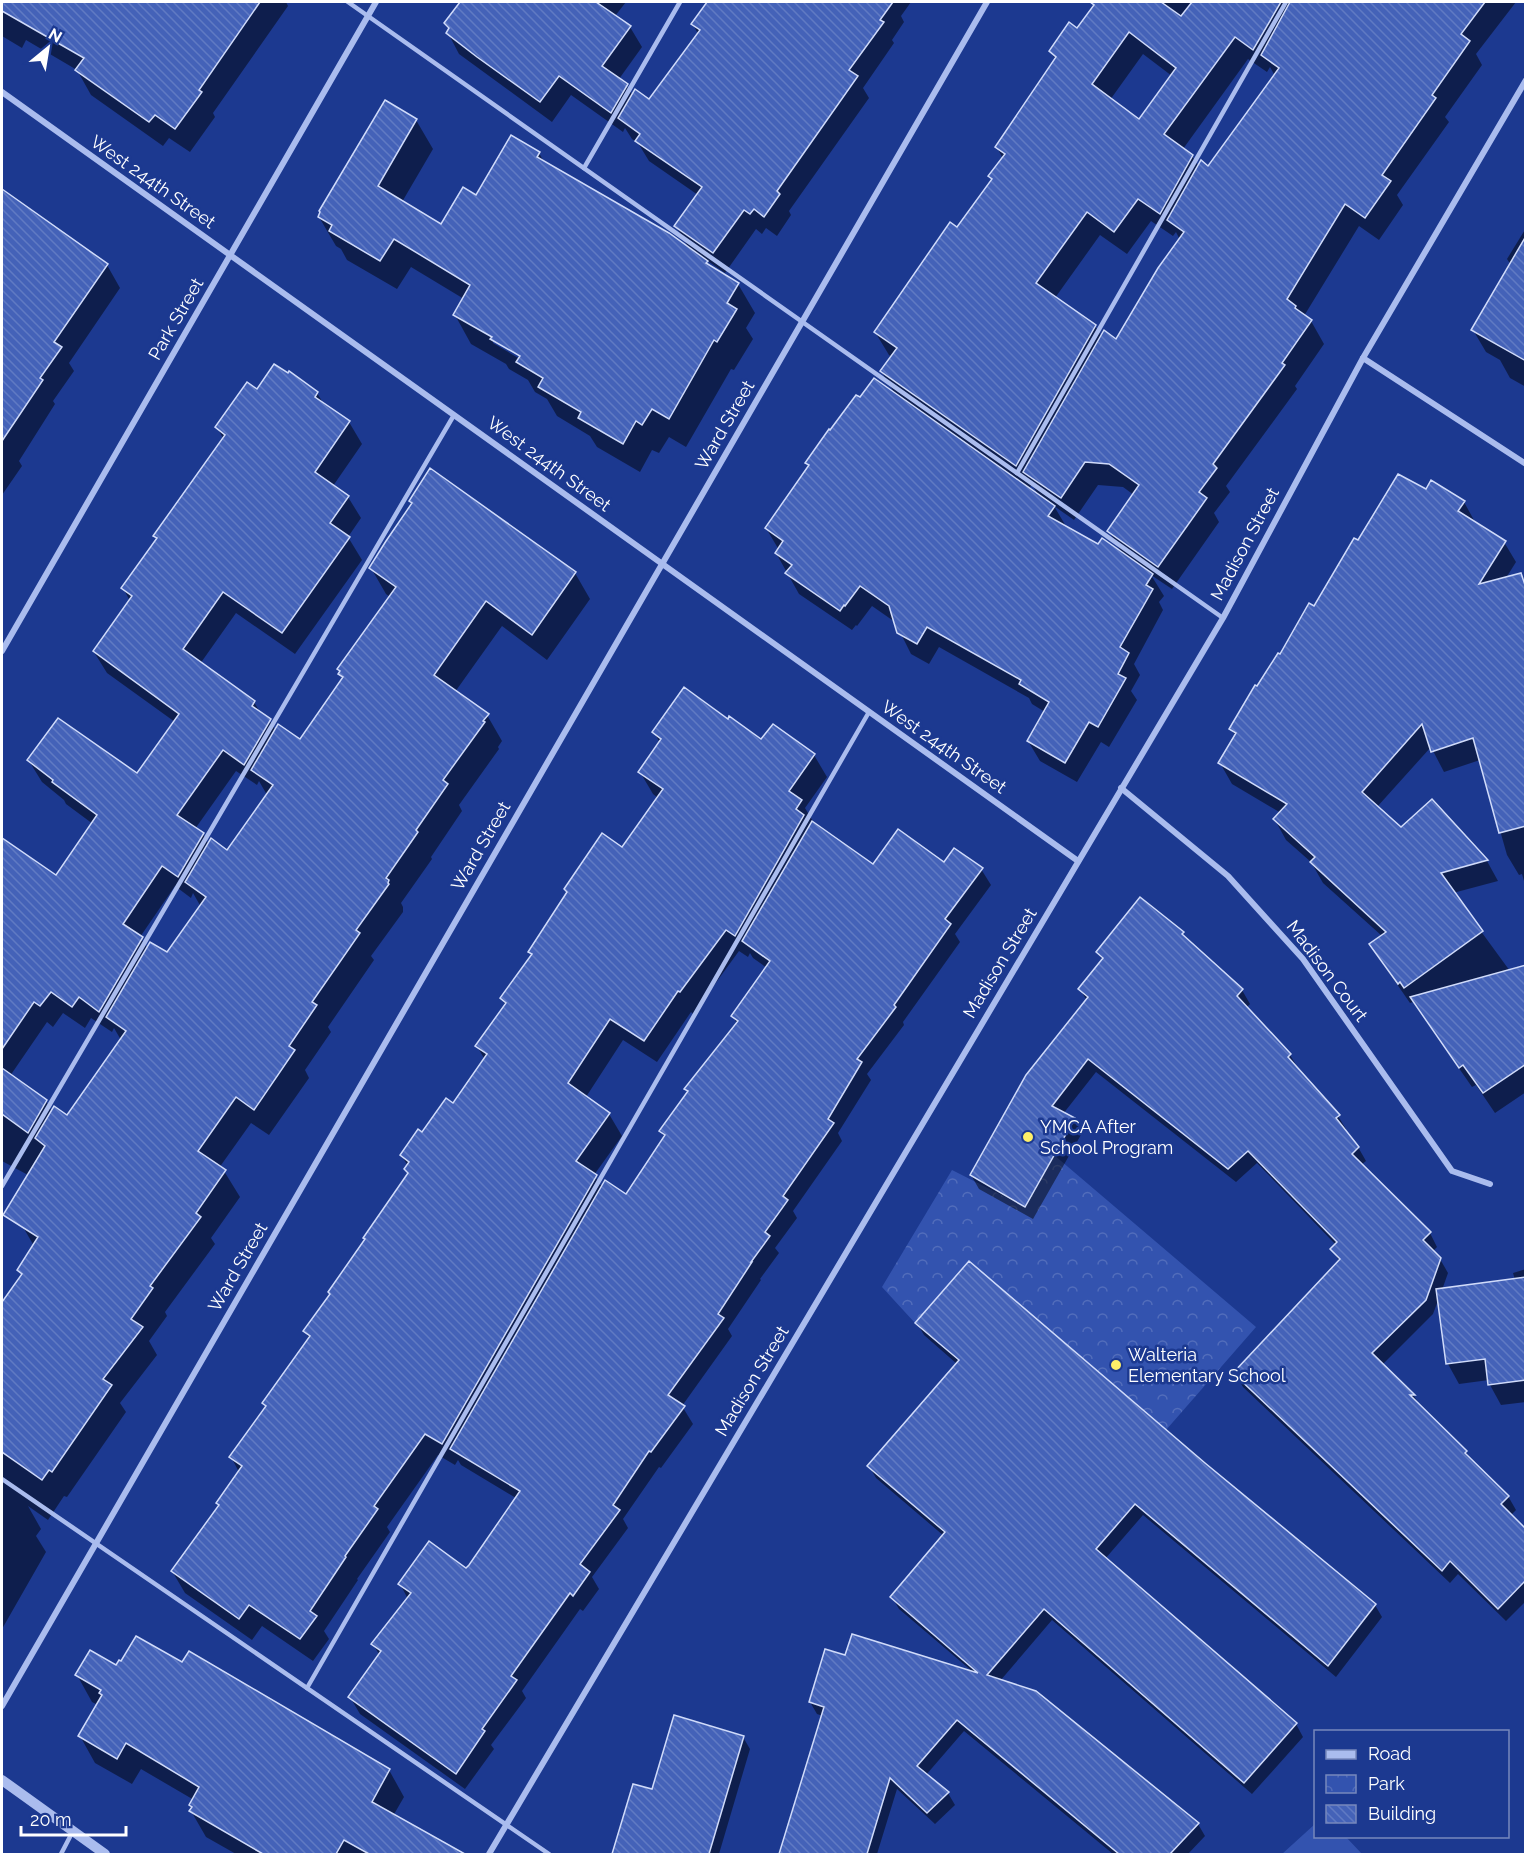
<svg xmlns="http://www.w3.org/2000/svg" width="1527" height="1856" font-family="Raleway,sans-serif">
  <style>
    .grass { fill: #3353af }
    .park { fill: url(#park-crowns) }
    .shadow { fill: #0007; fill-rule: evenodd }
    .building { fill: url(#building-back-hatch); stroke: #d0dbfa; stroke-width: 1.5; fill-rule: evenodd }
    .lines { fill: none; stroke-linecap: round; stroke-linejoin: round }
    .service { stroke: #aabcee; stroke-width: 4.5 }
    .minor { stroke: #aabcee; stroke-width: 6 }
    .tertiary { stroke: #aabcee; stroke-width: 10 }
    .poi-dot { fill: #feef68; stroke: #1c3990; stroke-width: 2 }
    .labels { text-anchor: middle; stroke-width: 5; stroke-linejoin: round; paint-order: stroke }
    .street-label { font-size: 18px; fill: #fff; stroke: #1c3990 }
    .poi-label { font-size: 18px; fill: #fff; stroke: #1c3990; text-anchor: start }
  </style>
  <defs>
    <pattern id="park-crowns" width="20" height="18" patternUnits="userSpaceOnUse" patternTransform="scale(1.5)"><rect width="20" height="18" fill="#3353af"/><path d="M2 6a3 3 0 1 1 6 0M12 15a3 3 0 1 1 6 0" fill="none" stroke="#526dbb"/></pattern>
    <pattern id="building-back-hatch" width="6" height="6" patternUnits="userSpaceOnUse" patternTransform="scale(1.5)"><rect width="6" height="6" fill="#4462b8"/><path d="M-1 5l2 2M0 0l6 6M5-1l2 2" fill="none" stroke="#607ac3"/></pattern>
  </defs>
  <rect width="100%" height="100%" fill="#1c3990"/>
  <polygon class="grass" points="1315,1824 1316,1836 1346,1837 1362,1854 1282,1854"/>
  <polygon class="park" points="1054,1155 1256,1327 1166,1430 969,1261 915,1323 882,1287 952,1170 1025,1207"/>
  <g class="shadow">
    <polygon points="2,2 144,2 161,14 169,2 286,2 288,6 213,113 215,117 190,152 169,138 163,146 91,95 77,70 26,40 22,48 2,36"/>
    <path d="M470,2H502L507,5L510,2H626L615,16L630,27L642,47L619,79L626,85L633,96L649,101L698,34L693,24L709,2H911L901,16L904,22L892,40L894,43L863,88L869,98L789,211L791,215L777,236L766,228L762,234L756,229L725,273L705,259L710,268L738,284L755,313L746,328L753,339L734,370L731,369L686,447L669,437L659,453L652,450L640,472L597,447L590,436L557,416L547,399L535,392L528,380L509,369L506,364L471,344L455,315L464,299L411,267L397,289L347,260L341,249L336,246L319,217L416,120L433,149L402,202L442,226L477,197L539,153L544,162L690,250L676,226L698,195L649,161L638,143L632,139L625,128L623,132L571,95L552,122L459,54L448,33ZM493,339L527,359L525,362L493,343Z"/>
    <path d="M1099,2H1304L1312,7L1316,2H1516L1476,54L1482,65L1445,117L1449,122L1397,195L1403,205L1379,240L1359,226L1304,316L1311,321L1324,344L1295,386L1297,389L1226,486L1230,492L1214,513L1219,522L1172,589L1151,575L1164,596L1159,602L1163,610L1134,664L1140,675L1131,691L1137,700L1109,747L1101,742L1077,782L1040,761L1028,741L1045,712L1032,704L1029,698L939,647L929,664L911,654L895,622L872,606L857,626L856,625L852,630L799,594L776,553L779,550L766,528L809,467L807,463L860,400L895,394L881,371L892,357L889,355L875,332L958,229L993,181L990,176L1003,159L997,147L1056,60L1050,51L1077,30ZM1143,54L1172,76L1140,122L1110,100ZM1248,59L1267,72L1270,67L1275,76L1208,168L1199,167L1192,156L1183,149ZM1151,221L1173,236L1176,232L1180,240L1117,341L1102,337L1095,326L1055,298L1100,235L1127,254ZM1032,484L1038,495L1029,489ZM1098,485L1123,487L1134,495L1109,531L1123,555L1099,546L1067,528L1054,506L1074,520Z"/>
    <polygon points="2,190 107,265 120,288 69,363 74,371 53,401 55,404 19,461 22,466 2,495"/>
    <polygon points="1526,228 1526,387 1510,378 1500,360 1486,352 1473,330 1511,265 1507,259"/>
    <path d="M258,391L317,393L325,406L349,422L362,444L333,486L348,497L361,518L348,537L362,560L295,654L236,613L200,664L254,702L261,714L269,720L276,731L300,742L343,679L340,674L390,597L386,594L371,568L575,573L590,599L547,660L502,626L455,692L487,715L502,741L498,747L499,749L459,805L462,811L431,857L432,859L401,903L403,907V912L371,956L374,960L328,1027L331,1032L305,1070L309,1078L269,1135L251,1123L219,1168L224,1171L240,1197L211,1238L215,1244L165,1312L167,1316L149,1341L157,1355L120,1403L126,1412L67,1497L64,1496L48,1520L28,1506L41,1529L36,1536L46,1552L2,1629V1305L22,1276L19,1270L34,1246L23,1227L28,1175L2,1161V839L56,877L93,824L66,804L64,800L42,782L29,761L138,775L175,722L107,673L94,652L130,601L123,588L158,540L155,536L224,440L217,427ZM236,771L257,785L259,781L267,795L228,852L209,845L203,834L195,829ZM175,886L191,898L193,893L201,907L167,955L148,949L140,937ZM63,1013L85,1028L91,1018L112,1032L114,1028L121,1040L67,1117L52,1112L46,1101L10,1076L47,1022L53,1027Z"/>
    <polygon points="1426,491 1464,502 1475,522 1504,542 1516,562 1506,578 1521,575 1526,583 1526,888 1522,874 1519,875 1507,855 1480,760 1444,772 1431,747 1377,807 1401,829 1432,801 1487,861 1498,881 1453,893 1526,993 1526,1092 1495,1113 1476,1085 1472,1087 1413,1002 1410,1003 1383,964 1371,944 1382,936 1323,883 1311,862 1286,840 1275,820 1281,813 1232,784 1220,763 1236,737 1231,729 1358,542"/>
    <path d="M728,721L762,741L814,755L827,777L805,808L814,823L873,866L944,864L981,869L991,885L955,934L960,942L903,1022L904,1025L867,1074L871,1080L838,1133L842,1141L793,1211L797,1218L775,1248L779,1253L760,1279L761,1280L728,1329L732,1336L682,1406L693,1424L661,1468L659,1467L623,1519L628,1528L592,1577L599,1589L583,1611L580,1609L522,1691L526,1698L491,1745L494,1749L465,1789L360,1714L350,1697L380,1656L373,1644L408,1599L400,1584L466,1570L470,1566L516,1498L461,1465L458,1460L455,1465L438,1455L387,1527L390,1532L357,1579L358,1580L324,1631L329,1639L313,1661L262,1626L252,1640L185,1593L172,1571L220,1507L217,1503L239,1472L231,1457L267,1408L264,1403L310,1339L305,1332L331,1295L409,1175L405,1169L408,1166L401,1155L453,1105L485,1060L477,1046L506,1006L501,998L532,956L530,952L623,849L658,798L653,794L640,772L660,743L654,732ZM739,951L748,957L750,953L753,958L767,968L733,1016L737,1024L686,1089L689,1093L661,1131L665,1138L626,1196L602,1187L594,1175L622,1136L609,1114L586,1097L623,1040L657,1062L691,1012L693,1014Z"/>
    <polygon points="1182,933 1187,941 1242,990 1250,1004 1246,1008 1290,1055 1298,1068 1297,1069 1338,1116 1346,1129 1345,1131 1358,1147 1366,1161 1361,1165 1430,1233 1437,1247 1432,1252 1440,1259 1448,1273 1442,1290 1515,1280 1513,1273 1526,1269 1526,1402 1501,1405 1490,1385 1489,1380 1459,1384 1448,1364 1439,1298 1433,1314 1382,1365 1414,1396 1422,1409 1466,1452 1471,1460 1508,1496 1516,1510 1510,1516 1526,1531 1526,1601 1506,1621 1458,1574 1450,1583 1243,1387 1235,1373 1340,1262 1332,1249 1336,1245 1257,1163 1236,1182 1096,1072 1063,1114 1074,1119 1082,1133 1033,1219 979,1189 971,1175 1087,1001 1080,989 1103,961 1098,952"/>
    <polygon points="917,1323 1204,1465 1375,1605 1382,1617 1336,1677 1143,1515 1105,1559 1296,1724 1303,1737 1252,1794 1052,1620 1000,1681 1198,1824 1205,1836 1188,1854 1113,1854 964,1731 926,1775 948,1793 955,1805 935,1824 897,1789 877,1854 781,1854 823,1716 817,1714 810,1702 846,1657 973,1672 899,1609 892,1597 944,1536 876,1478 869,1466 957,1364 924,1335"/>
    <polygon points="182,1664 389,1770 404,1797 393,1816 434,1839 444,1854 236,1854 206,1837 191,1811 193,1808 191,1805 194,1800 141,1769 132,1784 95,1763 80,1736 98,1705 92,1702 77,1675 117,1667"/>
    <polygon points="743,1737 750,1749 719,1854 614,1854 634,1786 653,1791"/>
  </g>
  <g class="building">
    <polygon points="2,2 260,2 199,90 202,92 175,129 155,115 149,122 75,70 84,58 2,11"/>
    <polygon points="460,2 596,2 631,26 602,66 628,84 611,113 559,76 540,102 477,57 446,33 449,28 444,23"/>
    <polygon points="707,2 893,2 880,20 884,22 849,70 858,76 777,191 780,194 764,217 754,209 750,214 744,210 713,253 674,226 702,187 635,141 640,134 618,118 635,89 649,99 700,30 691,24"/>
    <path d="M1090,2H1161L1181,16L1192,2H1281L1253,50L1235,37L1164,134L1193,155L1160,214L1138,199L1114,232L1087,212L1036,283L1096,325L1016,466L880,371L897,348L874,332L950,222L957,227L992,179L988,176L1005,154L995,147L1056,57L1049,51L1069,22L1077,28L1094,5ZM1129,32L1176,68L1139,119L1092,84Z"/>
    <polygon points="1290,2 1485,2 1461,34 1470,41 1432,95 1436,98 1382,175 1391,181 1365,218 1345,204 1287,299 1296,306 1295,308 1312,320 1282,363 1285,365 1213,464 1217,468 1199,492 1207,498 1158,567 1107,531 1139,485 1109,464 1085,462 1061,498 1023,472 1104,330 1116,339 1158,268 1184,232 1167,220 1201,160 1208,166 1279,68 1261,55"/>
    <polygon points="385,100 417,119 378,186 441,224 463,187 476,195 511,135 540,152 537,157 669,233 708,261 706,263 739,283 727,303 737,309 717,342 714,340 669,419 652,409 642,425 636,421 623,444 578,418 581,412 538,387 543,378 516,362 520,356 490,339 492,337 453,315 470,285 394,239 380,261 329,231 332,225 318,217 320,212 319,211"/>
    <polygon points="2,189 108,264 54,342 62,347 40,378 43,380 2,441"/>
    <polygon points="1526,236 1526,361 1471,330"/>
    <polygon points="274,364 288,373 289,371 318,392 315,397 350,421 315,472 349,496 330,523 350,537 282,633 223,592 183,649 255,701 252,706 271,719 244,765 223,750 177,815 204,833 178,877 162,866 123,924 143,937 99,1012 79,997 72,1007 51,992 40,1006 34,1002 2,1049 2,838 56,875 97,815 52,782 53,780 27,760 58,718 137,773 179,714 93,651 132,596 121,588 157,538 153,536 225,435 215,427 247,382 257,389"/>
    <polygon points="874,378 1055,506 1048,516 1098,544 1102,538 1153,574 1146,585 1153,589 1120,647 1129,653 1118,674 1126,678 1098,727 1089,722 1065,763 1027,741 1049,702 1019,684 1021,680 927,627 917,644 897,633 889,606 860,586 845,606 844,605 840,611 785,573 792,565 775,553 783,541 765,528 809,465 805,463 829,429 830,430 856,395 860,397"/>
    <polygon points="430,468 576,572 532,635 486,601 434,675 489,714 483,721 485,722 443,780 448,784 416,830 418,832 386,878 389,880 388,883 389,884 356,930 360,933 312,1002 317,1005 289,1046 295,1050 254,1110 236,1097 198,1151 226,1170 196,1213 201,1217 150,1286 153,1288 131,1319 143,1327 103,1379 112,1385 52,1472 49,1470 42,1480 2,1452 2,1302 22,1274 17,1270 38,1237 3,1215 45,1146 35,1138 54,1106 67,1115 126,1031 106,1017 150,942 167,952 206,897 185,882 211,838 227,850 273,785 251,770 278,724 300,739 343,677 338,674 340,671 337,669 396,587 369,568 386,541 412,503 409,501"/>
    <polygon points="1398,474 1426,489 1431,480 1465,501 1458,511 1506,541 1479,584 1521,573 1526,588 1526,826 1499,833 1473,738 1431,752 1422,724 1362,792 1401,827 1432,799 1488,860 1441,873 1483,931 1404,988 1400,982 1398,984 1369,944 1386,932 1310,862 1315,857 1273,819 1287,804 1218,763 1236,733 1229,729 1255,685 1257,686 1278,653 1280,654 1309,603 1314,606 1354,538 1358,540"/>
    <polygon points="684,687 728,719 729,716 761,739 773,724 815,754 789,791 802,800 796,809 804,815 735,936 726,930 680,992 678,991 644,1041 610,1019 568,1083 610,1113 576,1161 597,1175 442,1444 425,1434 374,1506 378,1509 345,1556 346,1557 310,1611 317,1616 300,1639 249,1605 239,1619 171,1571 219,1505 216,1503 242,1466 229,1457 266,1406 262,1403 310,1336 303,1331 330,1294 328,1292 365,1239 363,1238 408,1173 404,1169 409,1162 400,1155 418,1129 422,1132 446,1098 453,1103 487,1054 475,1046 506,1003 500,998 532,954 528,952 567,892 564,889 602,833 622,847 663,789 638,772 661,739 652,732"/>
    <polygon points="812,821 873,864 898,829 944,862 954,848 983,868 945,919 951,924 894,1005 896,1007 857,1059 862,1062 828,1119 834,1123 783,1196 788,1200 765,1232 770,1236 751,1262 752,1262 718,1314 724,1318 668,1395 685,1406 651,1452 649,1451 613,1505 620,1510 580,1564 590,1572 573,1596 570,1593 511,1676 517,1680 482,1729 485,1731 456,1774 348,1697 381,1651 371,1644 411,1593 398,1584 429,1541 466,1568 469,1565 520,1491 450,1449 605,1180 626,1194 665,1135 659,1131 688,1091 684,1089 738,1021 731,1016 770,961 742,941"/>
    <polygon points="1140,897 1184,932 1182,934 1243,989 1237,996 1291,1054 1288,1057 1340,1115 1336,1118 1359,1147 1352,1154 1431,1232 1423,1240 1441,1258 1426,1300 1372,1353 1415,1395 1410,1395 1467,1451 1465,1453 1509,1496 1501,1504 1526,1529 1526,1580 1498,1609 1450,1561 1442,1571 1233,1373 1340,1259 1330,1249 1337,1242 1248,1151 1228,1169 1088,1059 1052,1106 1075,1118 1025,1207 970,1175 1026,1075 1088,997 1078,989 1103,958 1096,952"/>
    <polygon points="1526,965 1526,1064 1483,1093 1463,1065 1459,1068 1410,997"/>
    <polygon points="2,1068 47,1100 28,1133 2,1114"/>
    <polygon points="969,1261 1205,1463 1376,1604 1328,1666 1135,1504 1096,1549 1297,1723 1244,1783 1044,1609 987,1675 1036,1691 1199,1823 1170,1854 1119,1854 957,1720 917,1766 949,1792 927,1813 890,1778 867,1854 779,1854 824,1707 809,1702 825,1649 845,1655 852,1634 978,1673 890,1597 945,1532 867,1466 959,1360 915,1323"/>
    <polygon points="1526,1277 1526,1380 1488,1385 1485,1359 1446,1364 1436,1289"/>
    <polygon points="136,1636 182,1662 189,1651 390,1769 372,1802 465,1854 369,1854 344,1840 336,1854 263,1854 189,1811 192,1807 189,1805 199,1787 126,1743 117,1759 78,1736 102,1695 99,1693 101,1690 75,1675 90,1650 116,1665 119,1660 121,1661"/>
    <polygon points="674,1715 744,1736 709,1854 612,1854 633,1784 652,1789"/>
  </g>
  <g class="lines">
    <g class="service">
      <polyline points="348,2 1223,618"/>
      <polyline points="584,168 680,2"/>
      <polyline points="1017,473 1286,2"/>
      <polyline points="2,1186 454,415"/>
      <polyline points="2,1479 549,1854"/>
      <polyline points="307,1688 869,712"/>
      <polyline points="61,1854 73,1831"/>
    </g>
    <g class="minor">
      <polyline points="2,92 1078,861"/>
      <polyline points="1363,358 1526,464"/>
      <polyline points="2,651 376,2"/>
      <polyline points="1121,788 1228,876 1303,959 1452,1171 1490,1184"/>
      <polyline points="2,1706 987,2"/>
      <polyline points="489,1854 1223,618 1363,358 1526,80"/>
    </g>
    <polyline class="tertiary" points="2,1780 105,1854"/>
  </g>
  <g class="poi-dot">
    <circle cx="1028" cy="1137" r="6"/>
    <circle cx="1116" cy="1365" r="6"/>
  </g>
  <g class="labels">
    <g class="street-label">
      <text transform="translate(153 182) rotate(35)" y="6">West 244th Street</text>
      <text transform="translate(176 319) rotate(-60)" y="6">Park Street</text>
      <text transform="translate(725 425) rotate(-60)" y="6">Ward Street</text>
      <text transform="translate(549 464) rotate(36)" y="6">West 244th Street</text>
      <text transform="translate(1245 544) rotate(-62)" y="6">Madison Street</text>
      <text transform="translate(944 747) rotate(35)" y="6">West 244th Street</text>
      <text transform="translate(481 846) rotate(-60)" y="6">Ward Street</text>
      <text transform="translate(1000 963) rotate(-59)" y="6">Madison Street</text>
      <text transform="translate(1327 971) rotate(53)" y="6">Madison Court</text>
      <text transform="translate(238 1267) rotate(-60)" y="6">Ward Street</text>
      <text transform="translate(752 1381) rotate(-59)" y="6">Madison Street</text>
    </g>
    <g class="poi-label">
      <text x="1040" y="1133">YMCA After<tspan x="1040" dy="21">School Program</tspan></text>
      <text x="1128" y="1361">Walteria<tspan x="1128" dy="21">Elementary School</tspan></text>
    </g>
  </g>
  <rect width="1527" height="1856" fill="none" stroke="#ffffff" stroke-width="6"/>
  <rect x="1314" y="1730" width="195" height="108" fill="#1c3990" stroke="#7788bc" stroke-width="1.5"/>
  <rect x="1326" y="1750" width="30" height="9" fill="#aabcee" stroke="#7788bc" stroke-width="1.5"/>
  <text x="1368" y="1760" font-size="18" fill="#ffffff">Road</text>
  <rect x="1326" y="1775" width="30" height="18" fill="url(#park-crowns)" stroke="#7788bc" stroke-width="1.5"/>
  <text x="1368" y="1790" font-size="18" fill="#ffffff">Park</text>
  <rect x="1326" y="1805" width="30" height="18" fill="url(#building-back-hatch)" stroke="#7788bc" stroke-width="1.5"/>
  <text x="1368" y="1820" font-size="18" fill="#ffffff">Building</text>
  <g transform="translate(48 48) rotate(30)" stroke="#1c3990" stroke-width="4.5" paint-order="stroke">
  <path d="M0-4.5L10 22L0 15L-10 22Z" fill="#ffffff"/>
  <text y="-9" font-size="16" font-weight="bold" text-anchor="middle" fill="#ffffff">N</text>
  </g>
  <path d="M21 1826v9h105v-9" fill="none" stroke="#ffffff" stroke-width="3"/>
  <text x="30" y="1826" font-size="18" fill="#ffffff" stroke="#1c3990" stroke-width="4.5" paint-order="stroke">20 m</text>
</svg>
